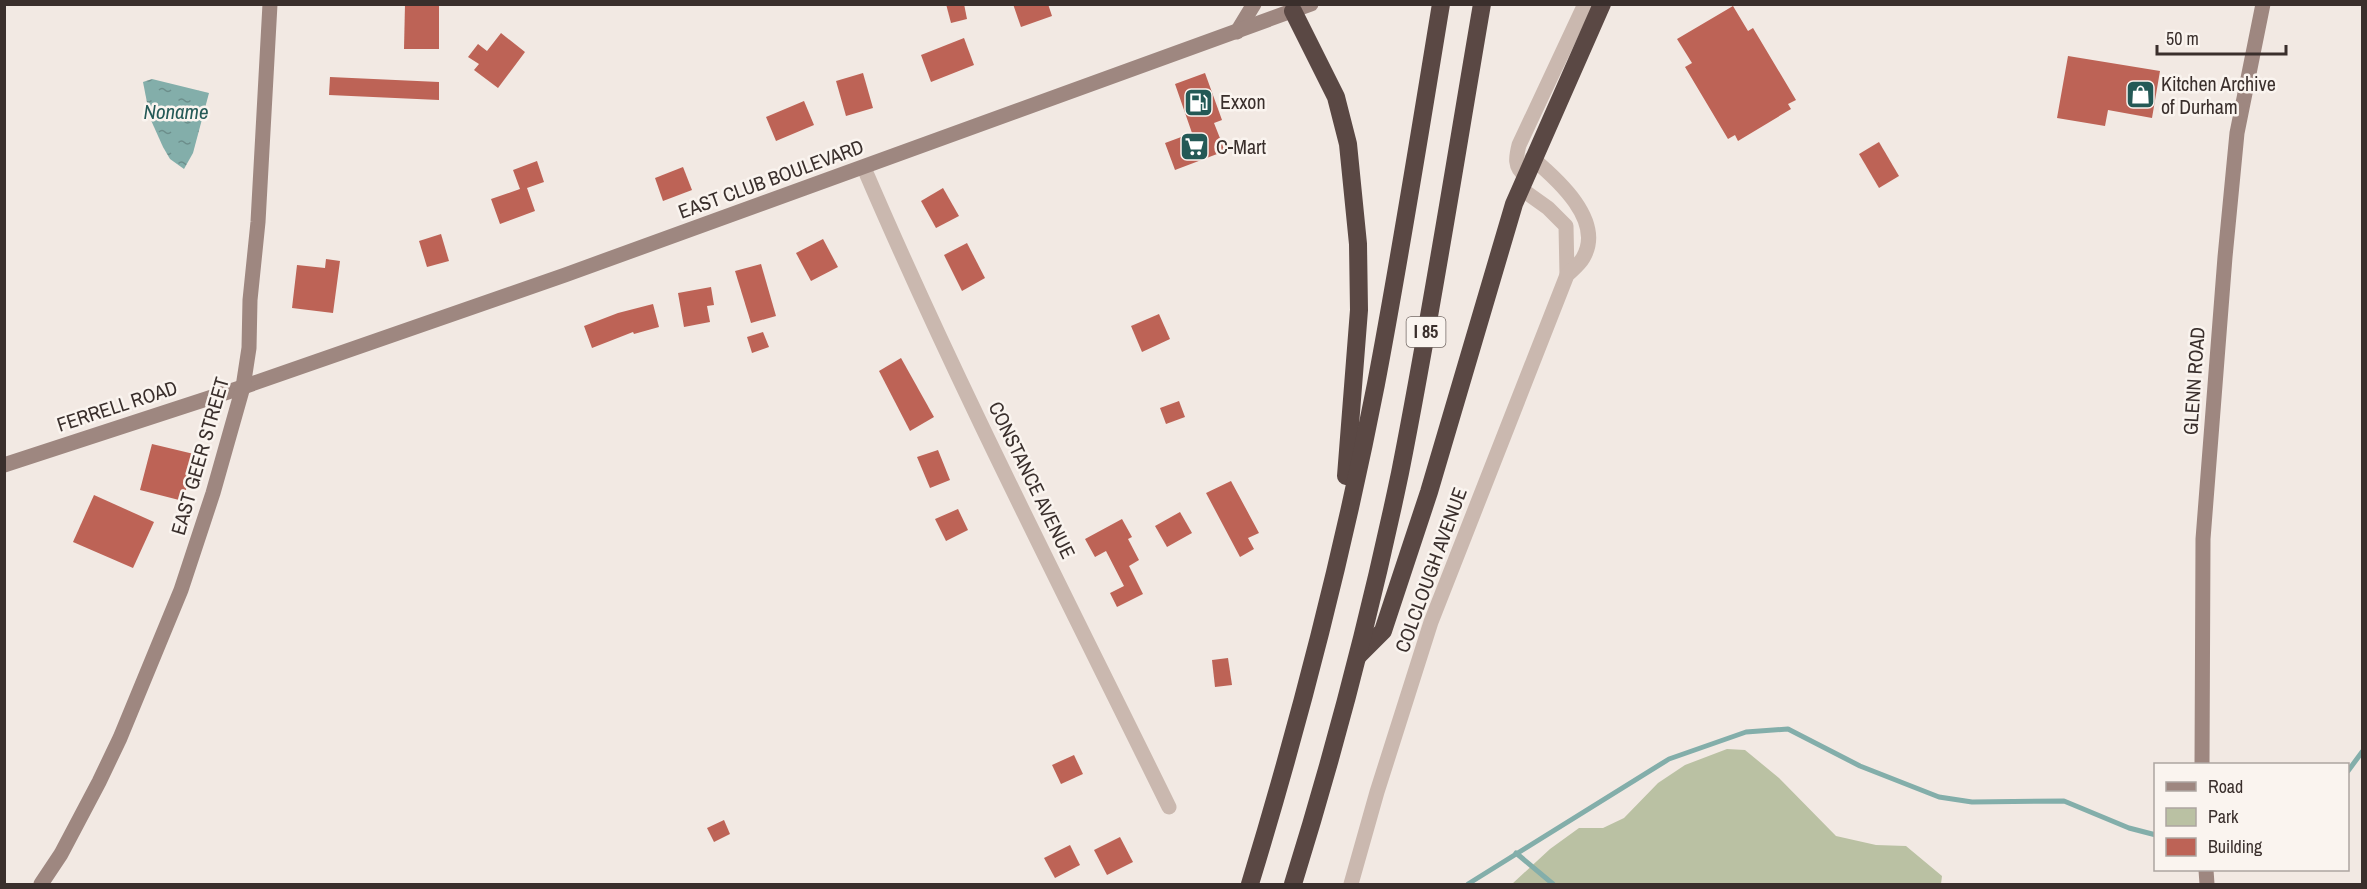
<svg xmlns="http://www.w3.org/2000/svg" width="2367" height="889" font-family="'Archivo Narrow',sans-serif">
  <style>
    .green { fill: #bac1a3 }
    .water { fill: url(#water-ripples) }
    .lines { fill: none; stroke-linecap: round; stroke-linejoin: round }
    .stream { stroke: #83aeaa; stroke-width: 5 }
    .building { fill: #bd6356 }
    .street { stroke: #cab8af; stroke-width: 15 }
    .secondary { stroke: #9e8780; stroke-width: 15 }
    .highway { stroke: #5a4844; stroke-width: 18 }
    .labels { text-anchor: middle; stroke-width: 5; stroke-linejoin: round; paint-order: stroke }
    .shield { fill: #faf4ef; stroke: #746a66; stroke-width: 1.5 }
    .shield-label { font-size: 18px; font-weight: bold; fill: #3a2f2c }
    .poi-label { font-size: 20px; fill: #3a2f2c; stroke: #faf4ef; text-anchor: start }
    .street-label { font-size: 20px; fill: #3a2f2c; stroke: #faf4ef }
    .water-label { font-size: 21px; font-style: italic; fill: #245956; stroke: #faf4ef }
  </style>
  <defs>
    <pattern id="water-ripples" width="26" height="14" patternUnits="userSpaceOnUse" patternTransform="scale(1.5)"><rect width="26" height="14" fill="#83aeaa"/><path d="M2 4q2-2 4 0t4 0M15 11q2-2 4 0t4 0" fill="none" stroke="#6c8e8b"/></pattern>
  </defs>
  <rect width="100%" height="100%" fill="#f2e9e3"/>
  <polygon class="green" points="1727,749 1745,750 1779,778 1836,836 1876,845 1906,846 1942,876 1941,884 1512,884 1550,849 1579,828 1603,828 1624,818 1658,783 1685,765"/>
  <polygon class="water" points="152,79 209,93 193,153 184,169 170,159 163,147 150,118 143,82"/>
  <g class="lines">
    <g class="stream">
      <polyline points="2348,771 2362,752"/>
      <polyline points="1516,853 1553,884"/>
      <polyline points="1468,884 1669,759 1746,732 1788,729 1860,766 1939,797 1972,802 2064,801 2129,828 2156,835"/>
    </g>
  </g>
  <g class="building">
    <polygon points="405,4 439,4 439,49 404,49"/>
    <polygon points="946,4 964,4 967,19 951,23"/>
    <polygon points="1013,4 1048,4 1052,16 1021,27"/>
    <polygon points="1733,6 1748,31 1753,28 1796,100 1788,104 1791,109 1738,141 1735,135 1728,139 1685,67 1692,63 1677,39"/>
    <polygon points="501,33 525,52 498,88 474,70 479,64 468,57 478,44 487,51"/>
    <polygon points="964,38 974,65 931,82 921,55"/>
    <polygon points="2068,56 2160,71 2152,118 2108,110 2105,126 2057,118"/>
    <polygon points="863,73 873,108 846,116 836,81"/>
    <polygon points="1205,73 1222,120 1214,123 1225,151 1175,170 1165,143 1192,133 1175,84"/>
    <polygon points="330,77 439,82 439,100 329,95"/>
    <polygon points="804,101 814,125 776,141 766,117"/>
    <polygon points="1879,142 1899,176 1879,188 1859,154"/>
    <polygon points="537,161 544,182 527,188 535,211 500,224 491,199 520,189 513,170"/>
    <polygon points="683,167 692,190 663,201 655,178"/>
    <polygon points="943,188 959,216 936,228 921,201"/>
    <polygon points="441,234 449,261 427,267 419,241"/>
    <polygon points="823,239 838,267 811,281 796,253"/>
    <polygon points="967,243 985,278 962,291 944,255"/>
    <polygon points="326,259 340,261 333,313 292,308 297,265 325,268"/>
    <polygon points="761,264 776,316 751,323 735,271"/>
    <polygon points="711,287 714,305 707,306 710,322 684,327 678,293"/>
    <polygon points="653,304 659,327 634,334 633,332 592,348 584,326 618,313"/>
    <polygon points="1159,314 1170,339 1142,352 1131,326"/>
    <polygon points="763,332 769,347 752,353 747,337"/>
    <polygon points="901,358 934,417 910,431 879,371"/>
    <polygon points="1179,401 1185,417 1166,424 1160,408"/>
    <polygon points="152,444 198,455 191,482 188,482 183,501 140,490"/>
    <polygon points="938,450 950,480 930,488 917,457"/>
    <polygon points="1231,481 1259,533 1248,538 1254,549 1240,557 1206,493"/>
    <polygon points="94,495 154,522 133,568 73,542"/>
    <polygon points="958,509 968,530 946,541 935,519"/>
    <polygon points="1180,512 1192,533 1167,547 1155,526"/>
    <polygon points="1122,519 1132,537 1128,539 1139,560 1129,566 1143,594 1117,607 1110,593 1124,586 1106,551 1095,557 1085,539"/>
    <polygon points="1228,658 1232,685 1215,687 1212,660"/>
    <polygon points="1074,755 1083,774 1061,784 1052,765"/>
    <polygon points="724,820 730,834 714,842 707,828"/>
    <polygon points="1120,837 1133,862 1107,875 1094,850"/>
    <polygon points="1070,845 1080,865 1055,878 1044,858"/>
  </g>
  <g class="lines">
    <g class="street">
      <path d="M864,168C957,385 1065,595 1169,807"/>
      <path d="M1525,175C1514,167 1516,157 1519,145L1585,4"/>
      <polyline points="1520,188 1548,208 1566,226 1567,275"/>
      <path d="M1351,884L1377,792L1431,622L1567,275C1572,270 1579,265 1583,258C1605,221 1557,179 1532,158"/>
    </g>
    <g class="secondary">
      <polyline points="1237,32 1254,4"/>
      <polyline points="4,465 243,387 565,275 1311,4"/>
      <polyline points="2202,764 2203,539 2225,257 2237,133 2263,4"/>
      <polyline points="2206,870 2207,884"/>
      <polyline points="41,884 61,854 99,782 120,738 181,590 213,493 243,387 249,348 250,300 258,222 270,4"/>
    </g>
    <g class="highway">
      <polyline points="1293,11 1336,97 1348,144 1358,244 1359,310 1346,476"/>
      <polyline points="1358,656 1383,631 1429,492 1514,204 1602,4"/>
      <path d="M1250,884C1300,720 1343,553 1376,384C1400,258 1420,131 1441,4"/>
      <path d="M1293,884C1335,749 1371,611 1400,473C1431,317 1455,161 1482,4"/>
    </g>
  </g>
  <defs>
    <symbol id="shop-square" viewBox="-11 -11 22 22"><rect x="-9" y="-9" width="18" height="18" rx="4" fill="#245956" stroke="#faf4ef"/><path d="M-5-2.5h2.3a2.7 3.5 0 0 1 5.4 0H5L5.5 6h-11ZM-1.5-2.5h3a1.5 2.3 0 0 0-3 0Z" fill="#fff"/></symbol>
    <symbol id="fuel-square" viewBox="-11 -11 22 22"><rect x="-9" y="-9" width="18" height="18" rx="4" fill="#245956" stroke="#faf4ef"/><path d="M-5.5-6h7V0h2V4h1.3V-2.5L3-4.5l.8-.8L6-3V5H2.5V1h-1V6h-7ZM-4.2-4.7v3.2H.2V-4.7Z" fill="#fff"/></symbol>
    <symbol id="supermarket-square" viewBox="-11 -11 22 22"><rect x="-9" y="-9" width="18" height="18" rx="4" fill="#245956" stroke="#faf4ef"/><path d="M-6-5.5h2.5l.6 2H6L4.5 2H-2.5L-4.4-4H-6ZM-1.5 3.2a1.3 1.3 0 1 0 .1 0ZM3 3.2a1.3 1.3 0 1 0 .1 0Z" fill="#fff"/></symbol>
  </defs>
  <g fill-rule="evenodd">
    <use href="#shop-square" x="2124" y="78" width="33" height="33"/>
    <use href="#fuel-square" x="1182" y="86" width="33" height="33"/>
    <use href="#supermarket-square" x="1178" y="130" width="33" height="33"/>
  </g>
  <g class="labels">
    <rect class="shield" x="1406.5" y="317" width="39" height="30" rx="4.5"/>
    <g class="shield-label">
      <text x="1426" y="338">I 85</text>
    </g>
    <g class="poi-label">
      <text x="2161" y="91">Kitchen Archive<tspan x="2161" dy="23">of Durham</tspan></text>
      <text x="1220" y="109">Exxon</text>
      <text x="1216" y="154">C-Mart</text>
    </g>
    <g class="street-label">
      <text transform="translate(771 179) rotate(-20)" y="7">EAST CLUB BOULEVARD</text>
      <text transform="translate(2194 381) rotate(-86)" y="7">GLENN ROAD</text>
      <text transform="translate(117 406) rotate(-18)" y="7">FERRELL ROAD</text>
      <text transform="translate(200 456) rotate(-74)" y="7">EAST GEER STREET</text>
      <text transform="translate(1032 480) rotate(64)" y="7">CONSTANCE AVENUE</text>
      <text transform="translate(1431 570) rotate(-70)" y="7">COLCLOUGH AVENUE</text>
    </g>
    <g class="water-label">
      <text x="176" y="119">Noname</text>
    </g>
  </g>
  <rect width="2367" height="889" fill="none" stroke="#3a2f2c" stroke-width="12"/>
  <rect x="2154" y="763" width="195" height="108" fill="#faf4ef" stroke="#ada5a1" stroke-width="1.5"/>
  <rect x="2166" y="782" width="30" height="9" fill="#9e8780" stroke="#ada5a1" stroke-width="1.5"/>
  <text x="2208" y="793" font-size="18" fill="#3a2f2c">Road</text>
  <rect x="2166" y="808" width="30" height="18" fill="#bac1a3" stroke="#ada5a1" stroke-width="1.5"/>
  <text x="2208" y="823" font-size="18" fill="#3a2f2c">Park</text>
  <rect x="2166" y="838" width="30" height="18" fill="#bd6356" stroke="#ada5a1" stroke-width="1.5"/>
  <text x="2208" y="853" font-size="18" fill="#3a2f2c">Building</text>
  <path d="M2157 45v9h129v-9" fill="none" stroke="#3a2f2c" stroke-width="3"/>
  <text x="2166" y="45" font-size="18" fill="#3a2f2c" stroke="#faf4ef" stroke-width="4.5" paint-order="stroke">50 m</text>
</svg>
